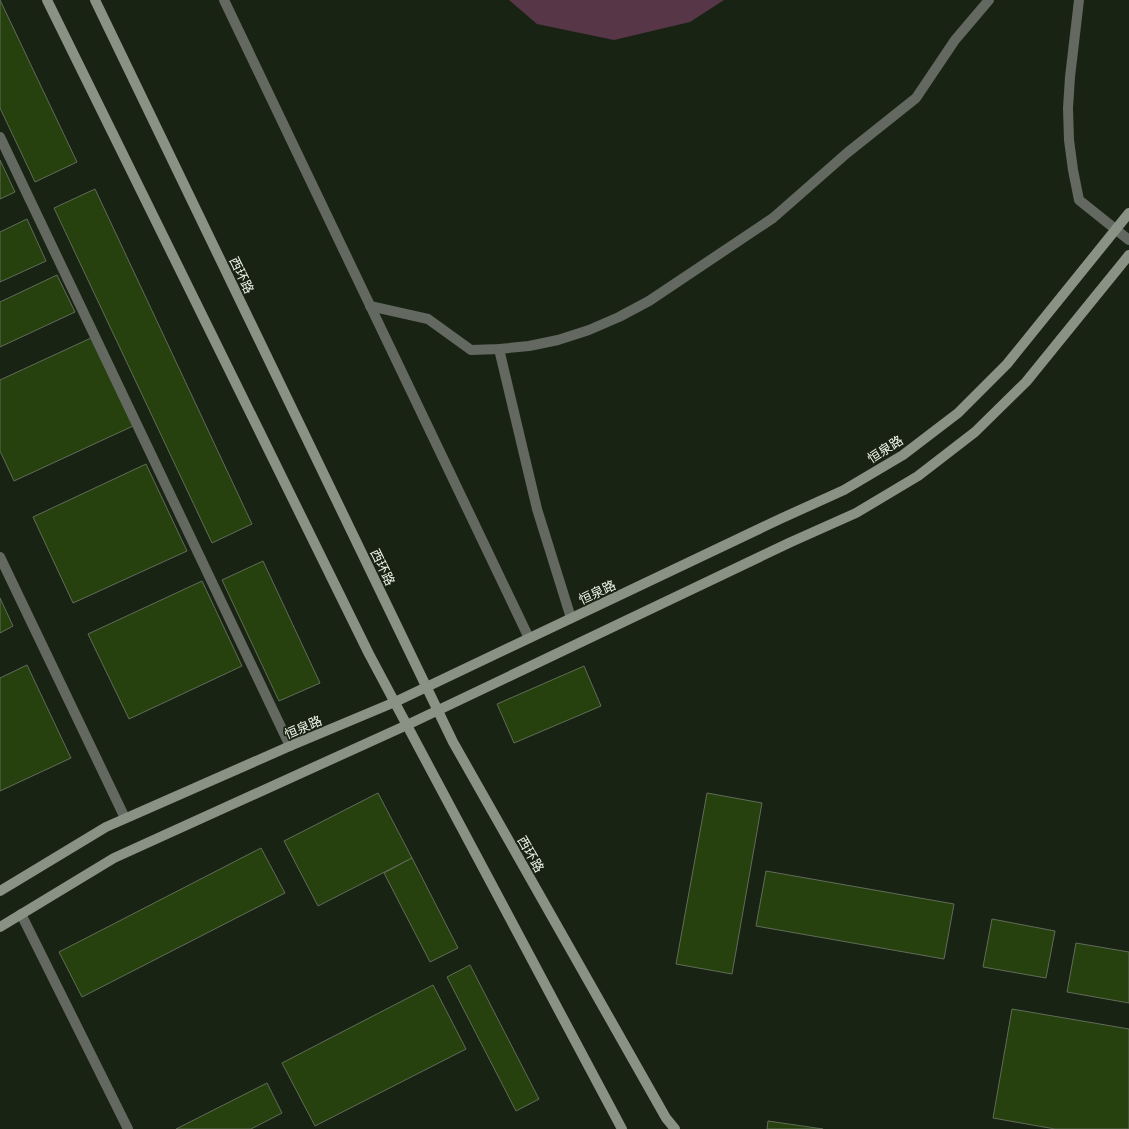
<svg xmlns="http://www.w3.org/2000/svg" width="1129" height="1129" font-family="'PT Sans','Noto Sans SC',sans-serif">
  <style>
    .green { fill: #573648 }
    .building { fill: #26410e; stroke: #606c59 }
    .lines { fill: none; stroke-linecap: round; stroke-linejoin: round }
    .street { stroke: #636860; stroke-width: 10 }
    .secondary { stroke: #8a9285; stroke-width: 10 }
    .labels { text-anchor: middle; stroke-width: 3.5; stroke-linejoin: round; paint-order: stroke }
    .street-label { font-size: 13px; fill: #eff6eb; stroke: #192313 }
  </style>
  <rect width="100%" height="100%" fill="#192313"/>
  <polygon class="green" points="509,0 724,0 690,22 614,40 537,24"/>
  <g class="building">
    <polygon points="0,0 77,162 35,182 0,108"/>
    <polygon points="0,160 15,192 0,199"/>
    <polygon points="95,189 252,524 212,543 54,208"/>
    <polygon points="27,219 46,261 0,282 0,232"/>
    <polygon points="57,275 75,312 0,347 0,302"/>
    <polygon points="91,338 133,426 14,481 0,451 0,380"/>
    <polygon points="146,464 187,551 73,603 33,517"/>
    <polygon points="263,561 320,683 279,701 222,580"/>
    <polygon points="202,581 242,666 129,719 88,634"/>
    <polygon points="0,598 13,626 0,633"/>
    <polygon points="27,665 71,758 0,791 0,678"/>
    <polygon points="584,666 601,706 514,743 497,704"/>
    <polygon points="378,793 412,858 318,906 284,841"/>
    <polygon points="707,793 762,803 732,974 676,964"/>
    <polygon points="261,848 285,893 82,997 59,952"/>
    <polygon points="412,858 458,948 430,962 384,873"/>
    <polygon points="766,871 954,904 944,959 756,926"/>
    <polygon points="992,919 1055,931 1046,978 983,967"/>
    <polygon points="1076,943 1129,952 1129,1003 1067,992"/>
    <polygon points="470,965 539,1099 516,1111 447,977"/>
    <polygon points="433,985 466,1049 315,1126 282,1063"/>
    <polygon points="1012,1009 1129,1029 1129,1129 1055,1129 993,1118"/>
    <polygon points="267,1083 282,1113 251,1129 176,1129"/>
    <polygon points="768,1121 823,1129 767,1129"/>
  </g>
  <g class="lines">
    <g class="street">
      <polyline points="224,0 529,638"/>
      <polyline points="1079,0 1070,77 1068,108 1069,140 1073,170 1079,200 1129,240"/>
      <polyline points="0,137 290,746"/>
      <polyline points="370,306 428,319 471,350 499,349 529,346 558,340 589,330 619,317 649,301 773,218 847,153 916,98 955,40 989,0"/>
      <polyline points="499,349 537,509 571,618"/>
      <polyline points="0,557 125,818"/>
      <polyline points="21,914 128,1129"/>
    </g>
    <g class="secondary">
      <polyline points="47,0 369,654 622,1129"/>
      <polyline points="95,0 453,742 666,1118 675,1129"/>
      <polyline points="0,891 106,827 290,746 395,702 780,519 844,490 903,455 958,413 1007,364 1129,213"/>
      <polyline points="0,927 114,858 407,725 791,542 856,513 918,476 975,432 1026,382 1129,255"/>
    </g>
  </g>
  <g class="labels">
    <g class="street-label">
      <text transform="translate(242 275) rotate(64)" y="5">西环路</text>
      <text transform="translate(885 449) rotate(-33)" y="5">恒泉路</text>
      <text transform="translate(383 567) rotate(64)" y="5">西环路</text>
      <text transform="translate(597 592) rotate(-25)" y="5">恒泉路</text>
      <text transform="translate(303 727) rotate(-23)" y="5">恒泉路</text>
      <text transform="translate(531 854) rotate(60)" y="5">西环路</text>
    </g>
  </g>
</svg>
